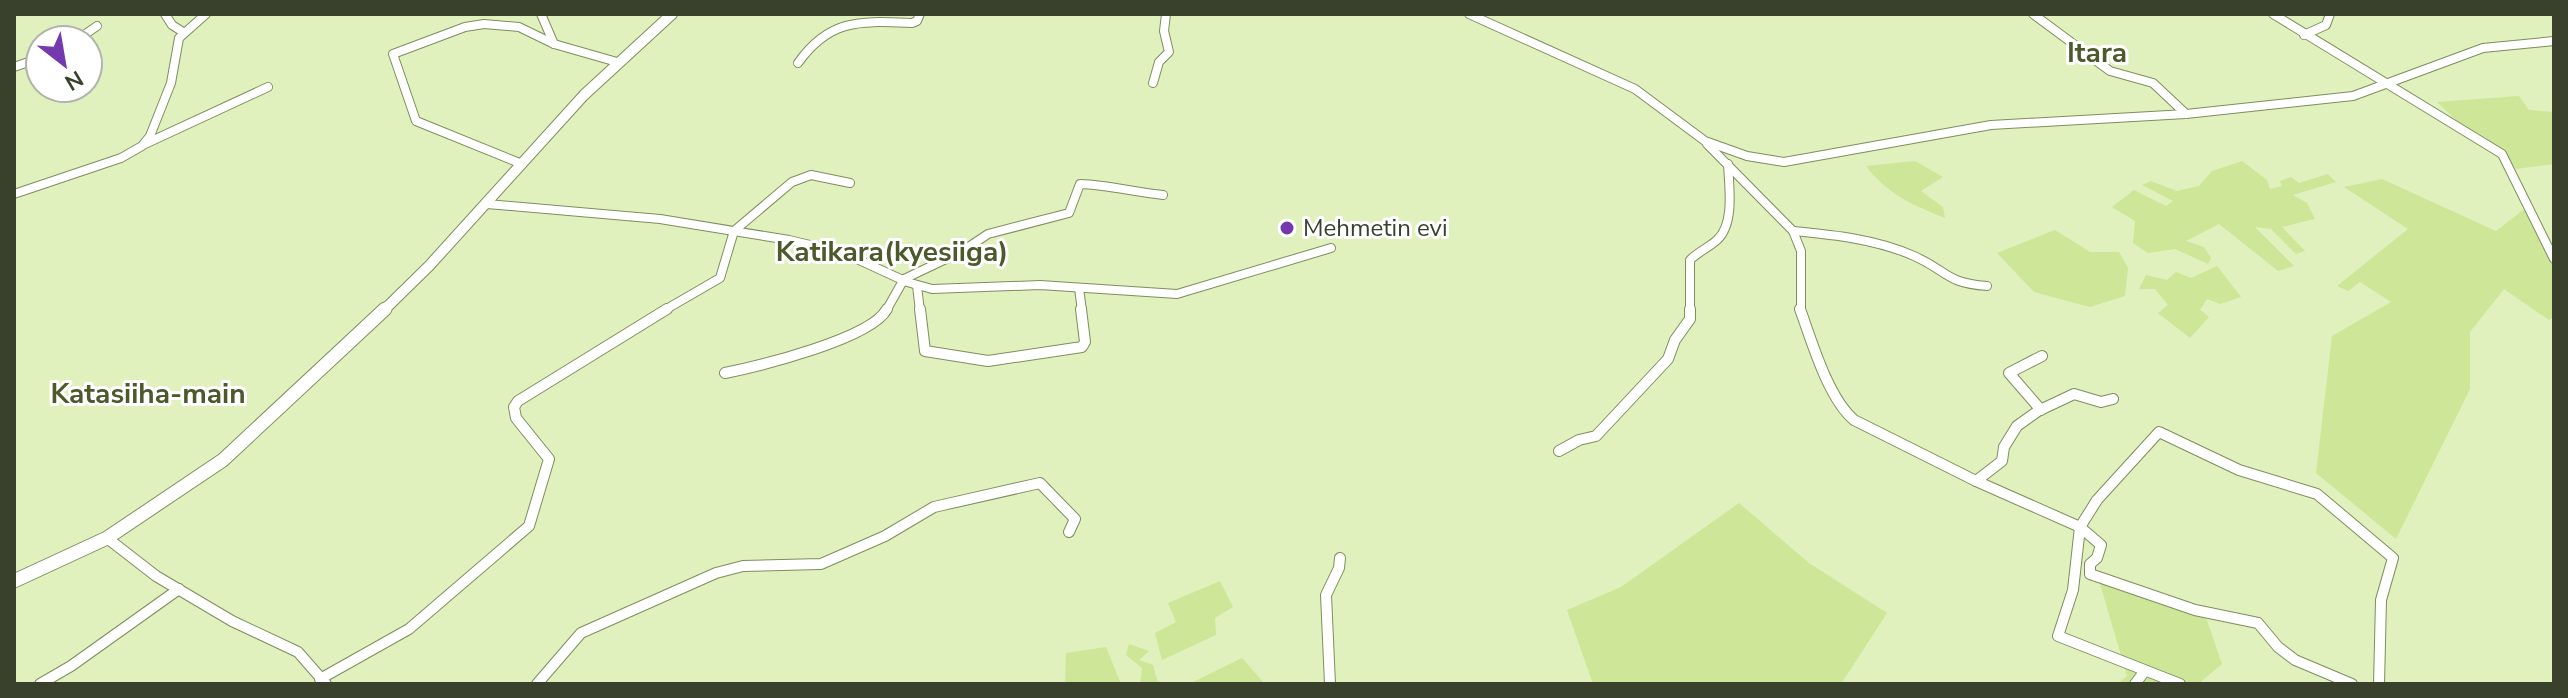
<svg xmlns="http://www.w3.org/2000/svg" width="2568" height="698" font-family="'Nunito Sans',sans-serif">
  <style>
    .green { fill: #cde698 }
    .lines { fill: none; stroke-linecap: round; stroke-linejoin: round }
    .minor-far1-casing { stroke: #7e8e5e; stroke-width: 10 }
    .minor-casing { stroke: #7e8e5e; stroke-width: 12 }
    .major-far1-casing { stroke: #7e8e5e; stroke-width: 12 }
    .major-casing { stroke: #7e8e5e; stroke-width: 15 }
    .minor-far1 { stroke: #fff; stroke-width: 8 }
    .minor { stroke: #fff; stroke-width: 10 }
    .major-far1 { stroke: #fff; stroke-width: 10 }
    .major { stroke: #fff; stroke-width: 13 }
    .poi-dot { fill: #7439af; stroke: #fff; stroke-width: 3 }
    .labels { text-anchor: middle; stroke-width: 6; stroke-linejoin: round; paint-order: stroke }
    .poi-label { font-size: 24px; fill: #39402b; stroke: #fff; text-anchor: start }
    .quarter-label { font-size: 28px; font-weight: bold; fill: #4b592b; stroke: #fff }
  </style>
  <rect width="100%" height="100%" fill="#e0f1bd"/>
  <g class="green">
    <polygon points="2519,96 2529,110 2554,112 2554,164 2516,169 2486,138 2459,123 2437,102"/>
    <path d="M1915,161L1943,177L1921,191L1943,207L1945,218C1914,206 1886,193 1866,166Z"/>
    <polygon points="2242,161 2267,180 2270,189 2282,186 2280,181 2291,177 2299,183 2328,174 2336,182 2293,195 2307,203 2315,219 2282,227 2305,251 2296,254 2271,229 2255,227 2294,266 2278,271 2219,224 2186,241 2204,247 2211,258 2208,264 2175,249 2148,253 2133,243 2135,221 2112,207 2134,190 2166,206 2173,201 2142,185 2151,181 2177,191 2199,186 2212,171"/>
    <path d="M2382,179L2496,231L2523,210C2559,230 2554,282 2554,317L2549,320L2504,289L2470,332V389L2396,539L2316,473L2332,336L2391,302L2360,282L2348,291L2337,286L2408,229L2344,187Z"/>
    <polygon points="2055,230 2090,252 2119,252 2128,268 2125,296 2090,307 2034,292 1997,253"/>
    <polygon points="2217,266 2241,297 2220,304 2207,299 2200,310 2209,317 2190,338 2158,313 2168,305 2155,289 2139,289 2146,275 2167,280 2176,272 2191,278"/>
    <polygon points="1739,503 1809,563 1887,613 1841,684 1593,684 1567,610 1621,587"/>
    <polygon points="2099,580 2203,609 2222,664 2198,684 2118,684 2127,676"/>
    <polygon points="1220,581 1233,607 1215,618 1216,635 1162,660 1155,633 1176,622 1168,603"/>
    <polygon points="1129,644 1149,651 1139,660 1153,665 1157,680 1163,684 1140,684 1142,668 1126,655"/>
    <polygon points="1106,647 1121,684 1065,684 1066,653"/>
    <polygon points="1242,658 1265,684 1189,684"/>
  </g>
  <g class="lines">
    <defs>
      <g id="minor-far1">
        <polyline points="165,14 172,25 183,32"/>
        <polyline points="541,14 554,44"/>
        <polyline points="1469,14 1635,89 1705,141 1747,156 1784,162 1991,125 2186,114 2353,96 2483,48 2554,41"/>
        <polyline points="2033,14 2110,71 2153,83 2186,114"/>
        <polyline points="2273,14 2502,154 2554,259"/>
        <polyline points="2304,35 2326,25 2330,14"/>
        <polyline points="77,40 97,26"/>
        <path d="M798,63C830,18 861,21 912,23L917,21L920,14"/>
        <polyline points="14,67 40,58"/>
        <polyline points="1153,83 1159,62 1169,52 1164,31 1166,14"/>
        <polyline points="145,144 268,87"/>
        <polyline points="1707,144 1793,231 1801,251 1801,311"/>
        <polyline points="522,164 416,121 393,54 465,27 484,24 519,27 554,44 617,62"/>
        <polyline points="14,194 121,158 142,146 150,136 171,83 179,38 206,14"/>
        <polyline points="487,204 660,219 789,240 844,253 907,282 932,289 1040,285 1177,294 1331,248"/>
        <path d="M1793,231C1834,235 1876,239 1914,256C1948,271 1945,283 1987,286"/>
        <polyline points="917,286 920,311"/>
        <polyline points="1079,288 1082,311"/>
        <polyline points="663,311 720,278 734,231 792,182 811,175 850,183"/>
        <path d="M886,311L904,279L961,252L988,234L1069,213L1080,184C1108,185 1134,192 1163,195"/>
        <path d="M1690,311V260C1698,252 1708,248 1717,240C1735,224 1729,186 1728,164"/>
      </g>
      <g id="minor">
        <polyline points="920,309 925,351 988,361 1082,347 1085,342 1081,309"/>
        <path d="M1800,309C1812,342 1828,398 1854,420L1976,481L2080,527L2097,500L2159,432L2239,470L2317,494L2393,558L2381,600L2379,684"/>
        <path d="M725,373C759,366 871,339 887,309"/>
        <polyline points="2041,410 2009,373 2042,356"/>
        <polyline points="1559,451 1579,440 1596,436 1668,359 1675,340 1690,319 1690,309"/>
        <polyline points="1976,481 2002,461 2004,447 2017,426 2038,411 2074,394 2101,402 2113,399"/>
        <polyline points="107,538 156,576 232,621 298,652 326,684"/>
        <polyline points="320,679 409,629 529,526 549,459 516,418 514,407 518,401 667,309"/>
        <polyline points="40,684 71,666 179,589"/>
        <polyline points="537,684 581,633 716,573 743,566 821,564 885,536 934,507 1040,483 1075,519 1069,532"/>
        <polyline points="1330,684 1326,595 1339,568 1340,558"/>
        <polyline points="2135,684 2144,672"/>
        <polyline points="2180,684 2058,636 2073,590 2080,527 2101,545 2097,558 2090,564 2090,574 2195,610 2258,623 2278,647 2295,660 2352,684"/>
      </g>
      <polyline id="major-far1" points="383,311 429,266 584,95 672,14"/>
      <polyline id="major" points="14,581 107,538 223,460 385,309"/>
    </defs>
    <use href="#minor-far1" class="minor-far1-casing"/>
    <use href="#minor" class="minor-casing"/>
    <use href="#major-far1" class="major-far1-casing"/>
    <use href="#major" class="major-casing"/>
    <use href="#minor-far1" class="minor-far1"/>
    <use href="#minor" class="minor"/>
    <use href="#major-far1" class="major-far1"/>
    <use href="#major" class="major"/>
  </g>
  <circle class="poi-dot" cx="1287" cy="228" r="8"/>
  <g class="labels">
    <g class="poi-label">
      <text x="1303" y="236">Mehmetin evi</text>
    </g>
    <g class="quarter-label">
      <text x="2097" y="62">Itara</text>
      <text x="892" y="261">Katikara(kyesiiga)</text>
      <text x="148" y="403">Katasiiha-main</text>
    </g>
  </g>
  <rect width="2568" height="698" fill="none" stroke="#39402b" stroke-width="32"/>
  <g transform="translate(64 64) rotate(149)"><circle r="38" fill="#ffffff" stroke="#b0b3aa" stroke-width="2"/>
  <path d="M0-6L14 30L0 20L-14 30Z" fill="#7439af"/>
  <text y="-12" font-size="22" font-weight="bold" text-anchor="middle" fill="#39402b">N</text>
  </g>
</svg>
